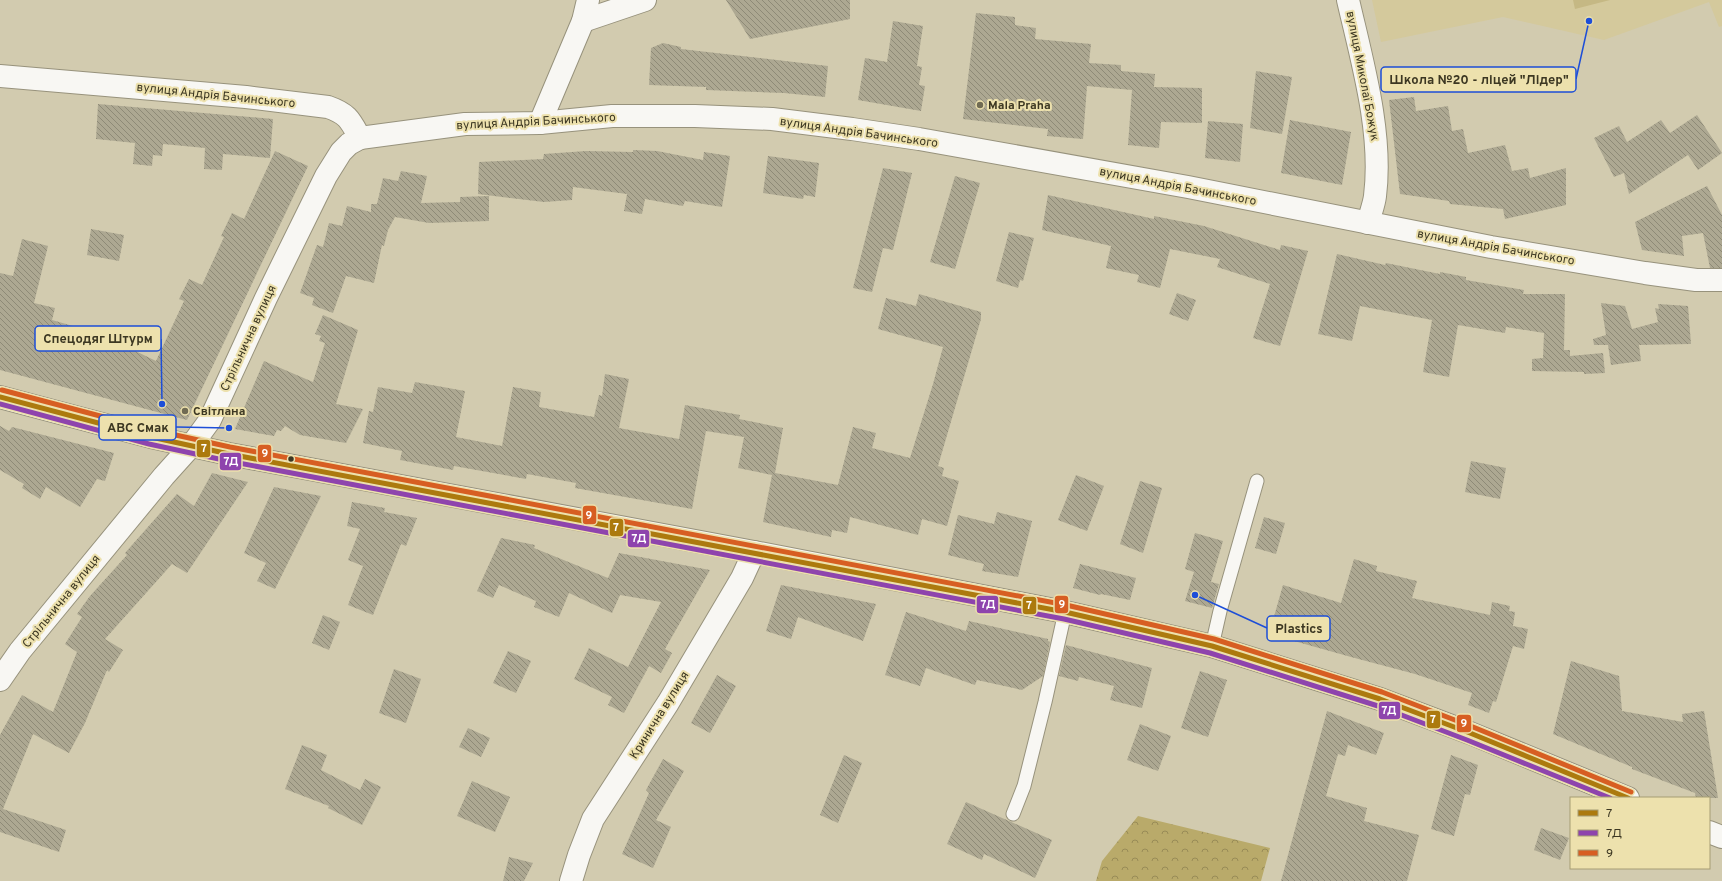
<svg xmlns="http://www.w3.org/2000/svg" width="1722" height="881" font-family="Overpass,sans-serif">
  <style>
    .built { fill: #d4c99c }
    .grass { fill: #c5b884 }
    .forest { fill: url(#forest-crowns) }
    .building { fill: url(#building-back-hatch) }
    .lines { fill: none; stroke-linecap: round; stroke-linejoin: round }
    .service-casing { stroke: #97927c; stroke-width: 15 }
    .minor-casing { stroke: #97927c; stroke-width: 24 }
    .tertiary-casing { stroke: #97927c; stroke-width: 24 }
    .service { stroke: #f8f7f3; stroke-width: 13 }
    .minor { stroke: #f8f7f3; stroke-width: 22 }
    .tertiary { stroke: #f8f7f3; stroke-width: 22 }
    .bus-1-casing { stroke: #ede1ad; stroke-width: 8 }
    .bus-2-casing { stroke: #ede1ad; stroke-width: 8 }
    .bus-3-casing { stroke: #ede1ad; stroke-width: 8 }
    .bus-1 { stroke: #ac7a0e; stroke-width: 5 }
    .bus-2 { stroke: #8e44ad; stroke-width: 5 }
    .bus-3 { stroke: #d75e22; stroke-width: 5 }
    .poi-dot { fill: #706b53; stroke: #ede1ad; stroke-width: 1.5 }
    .bus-dot { fill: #3c3722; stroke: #ede1ad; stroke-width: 1.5 }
    .labels { text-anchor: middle; stroke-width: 4; stroke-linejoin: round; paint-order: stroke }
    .street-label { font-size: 12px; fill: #3c3722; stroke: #ede1ad }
    .poi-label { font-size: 12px; font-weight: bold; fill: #3c3722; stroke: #ede1ad; text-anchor: start }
    .leader { fill: none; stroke: #1d4ed8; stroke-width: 1.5 }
    .callout-dot { fill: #1d4ed8; stroke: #ede1ad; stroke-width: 1.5 }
    .callout { fill: #ede1ad; stroke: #1d4ed8; stroke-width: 1.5 }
    .callout-label { font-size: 13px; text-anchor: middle; font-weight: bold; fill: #3c3722 }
    .line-badge { stroke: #ede1ad; stroke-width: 1.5 }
    .badge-label { font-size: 11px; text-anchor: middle; font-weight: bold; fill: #fff }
  </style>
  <defs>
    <pattern id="forest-crowns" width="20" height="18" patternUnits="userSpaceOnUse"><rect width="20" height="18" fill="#b9aa6a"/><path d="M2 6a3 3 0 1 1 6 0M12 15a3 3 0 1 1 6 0" fill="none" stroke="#988b57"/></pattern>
    <pattern id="building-back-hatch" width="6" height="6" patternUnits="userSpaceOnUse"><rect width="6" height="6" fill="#ada892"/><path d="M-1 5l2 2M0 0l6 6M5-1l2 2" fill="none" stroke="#8e8a77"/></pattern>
  </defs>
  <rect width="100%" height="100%" fill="#d2cbaf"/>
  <polygon class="built" points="1372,0 1722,0 1722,26 1719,27 1709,2 1604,40 1503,17 1381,42"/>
  <polygon class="grass" points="1573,0 1610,0 1575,9"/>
  <polygon class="forest" points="1138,816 1270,848 1261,881 1096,881 1102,861"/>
  <g class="building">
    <polygon points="726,0 850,0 850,19 750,39"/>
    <polygon points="976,13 1015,17 1015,25 1036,28 1035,39 1091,44 1089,63 1121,65 1121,71 1155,74 1154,87 1202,88 1202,123 1161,122 1159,148 1128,145 1132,90 1087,86 1083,139 1047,136 1048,129 963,119"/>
    <polygon points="893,21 923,26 917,66 922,67 919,85 925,86 921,111 858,100 865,58 887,62"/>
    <polygon points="663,43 681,47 681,49 828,66 825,97 784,93 706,90 706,87 649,85 651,48"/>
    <polygon points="1256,71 1292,77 1282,134 1250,128"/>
    <polygon points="1414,97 1416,111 1448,106 1452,131 1463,129 1468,153 1505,145 1512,171 1528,168 1530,178 1566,168 1566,205 1505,219 1503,209 1450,204 1449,201 1400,194 1389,100"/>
    <polygon points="98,104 273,119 270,158 223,154 222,170 204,169 205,148 163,144 162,156 153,155 152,166 133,164 135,143 96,139"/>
    <polygon points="1697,115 1722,153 1698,170 1688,155 1629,194 1624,173 1614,177 1594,138 1619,126 1627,142 1661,120 1670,133"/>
    <polygon points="1290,120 1351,132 1342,185 1281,173"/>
    <polygon points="1208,121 1243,124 1240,162 1205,158"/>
    <polygon points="633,150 657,151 703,160 704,152 730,156 722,207 685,201 683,206 645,199 642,214 624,211 627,194 573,187 572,200 544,202 478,194 479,162 543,159 544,154 586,151 633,152"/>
    <polygon points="275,151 308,166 187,420 0,370 0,273 13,276 22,239 48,246 34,303 55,308 52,320 122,340 121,344 156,361 184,301 179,299 189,279 202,285 224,237 221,236 232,213 244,219"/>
    <polygon points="768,156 819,163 815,197 804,195 803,199 763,193"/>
    <polygon points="883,168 912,173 893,250 883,248 872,292 853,288"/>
    <polygon points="401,171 427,176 421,203 460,202 460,197 489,196 489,221 429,223 395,217 388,230 384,246 382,245 374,283 346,276 333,313 312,305 314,298 300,293 317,245 323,247 329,223 342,226 347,206 371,212 371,204 377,204 383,178 398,181"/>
    <polygon points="955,176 980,183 955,269 930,262"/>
    <polygon points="1707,186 1722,215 1722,268 1710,268 1703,233 1682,236 1684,256 1642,250 1635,222"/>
    <polygon points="1048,195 1154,219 1154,216 1204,226 1280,250 1281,245 1308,251 1280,346 1253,338 1270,284 1217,267 1220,259 1170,249 1160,288 1137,282 1139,275 1106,268 1111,246 1042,230"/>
    <polygon points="91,229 124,235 119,261 87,255"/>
    <polygon points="1009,232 1034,238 1023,281 1020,280 1018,288 996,281"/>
    <polygon points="1337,254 1385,265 1386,263 1440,274 1440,272 1466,277 1466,280 1524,290 1523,294 1565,294 1564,350 1570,350 1570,356 1603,353 1605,373 1584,374 1584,372 1532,371 1532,359 1543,358 1544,333 1506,327 1505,333 1458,325 1449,377 1423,372 1432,320 1360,306 1352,341 1318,334"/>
    <polygon points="1177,293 1196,300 1188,321 1169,314"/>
    <polygon points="919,294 981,312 981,319 938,466 944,468 942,476 959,481 947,526 922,519 918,535 850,517 847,533 832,530 831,537 763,522 772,475 738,468 744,437 706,431 692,509 575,488 576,483 527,474 526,479 454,466 453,470 400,460 402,451 363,443 369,411 373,412 378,387 412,393 415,382 465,391 456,437 502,446 513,387 541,392 539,407 594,417 599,395 602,396 605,374 629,379 619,428 679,439 685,405 740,415 739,419 783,428 775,473 838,485 853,427 876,433 872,448 910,458 933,384 943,347 878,329 886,298 916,306"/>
    <polygon points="1601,303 1625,306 1632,329 1658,322 1655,308 1659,309 1658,304 1688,306 1691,344 1639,345 1641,361 1611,365 1608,345 1594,345 1593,339 1606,335"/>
    <polygon points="323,315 358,330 336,404 363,409 346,443 300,435 285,426 281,431 277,430 274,436 235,429 264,361 313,382 325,343 319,341 321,336 315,334"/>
    <polygon points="0,426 9,431 12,427 114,453 105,481 97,479 80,507 46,487 40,499 22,488 24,484 0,470"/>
    <polygon points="1471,461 1506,468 1500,499 1465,492"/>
    <polygon points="212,473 248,482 187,573 172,564 105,639 123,650 109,672 107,670 85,723 69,753 33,734 3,809 66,830 59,852 0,832 0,735 22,695 53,712 77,652 65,644 82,617 77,614 90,596 127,555 125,553 177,494 194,506"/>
    <polygon points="1076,475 1104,486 1087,531 1058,520"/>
    <polygon points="1140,481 1162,488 1143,553 1120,544"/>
    <polygon points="274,487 321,496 275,589 257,581 266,563 244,553"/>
    <polygon points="352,502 385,508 384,512 417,518 406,546 401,544 373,615 348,605 363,566 348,560 360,529 347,526"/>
    <polygon points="997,512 1032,521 1018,577 982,571 984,564 948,555 958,515 994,524"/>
    <polygon points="1264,517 1285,523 1276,554 1255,548"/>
    <polygon points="1195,533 1223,541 1211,582 1219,584 1212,608 1185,601 1194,572 1185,569"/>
    <polygon points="501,538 535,545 534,548 608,578 619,553 710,570 665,649 672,653 661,673 649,666 624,713 608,705 612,697 574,679 589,648 628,667 661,602 620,595 612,613 569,593 559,617 534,607 536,601 499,585 493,598 477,591"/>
    <polygon points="1354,559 1377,566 1376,571 1417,581 1412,598 1490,615 1492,602 1510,606 1509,611 1515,612 1513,626 1528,629 1524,649 1513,646 1496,702 1493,701 1489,713 1468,705 1472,693 1415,674 1351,657 1269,634 1283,585 1341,603"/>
    <polygon points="1080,564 1136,578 1130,600 1101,594 1100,595 1073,588"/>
    <polygon points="781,585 876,604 863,641 798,617 791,639 766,631"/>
    <polygon points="906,612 966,631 969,621 1048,639 1048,641 1050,642 1043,676 1022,690 977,680 975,685 926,668 920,686 885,675"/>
    <polygon points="323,615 340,622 329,650 312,643"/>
    <polygon points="1066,645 1152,668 1142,708 1110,700 1114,686 1079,677 1078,681 1059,676"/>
    <polygon points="508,651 531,661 516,693 493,683"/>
    <polygon points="1571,661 1619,676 1622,711 1683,722 1682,714 1704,711 1718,798 1696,798 1695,793 1632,769 1632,767 1553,734"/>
    <polygon points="394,669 421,679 406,723 379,713"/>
    <polygon points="1200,671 1227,680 1208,737 1181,728"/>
    <polygon points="717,675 736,686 710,733 691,723"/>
    <polygon points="1327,711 1384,733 1376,755 1348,745 1345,756 1338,754 1326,796 1367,808 1364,821 1419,835 1407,881 1281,881"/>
    <polygon points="1140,724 1171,736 1158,771 1127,760"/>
    <polygon points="468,728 490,738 481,757 459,747"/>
    <polygon points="302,745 327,755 321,770 360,790 365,779 381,787 362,825 328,808 329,806 285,789"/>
    <polygon points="844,755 862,763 838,823 820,815"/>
    <polygon points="1451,755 1478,765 1470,795 1465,794 1454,836 1431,829"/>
    <polygon points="663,759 684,771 656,820 671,827 653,868 622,854 649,793 646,790"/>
    <polygon points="472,781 510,797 495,832 457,816"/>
    <polygon points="966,802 1052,840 1035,878 984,854 982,860 947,844"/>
    <polygon points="1541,828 1569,838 1560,860 1534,850"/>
    <polygon points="509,857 533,863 524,881 503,881"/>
  </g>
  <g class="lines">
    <defs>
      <g id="service">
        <polyline points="1212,646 1220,611 1257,481"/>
        <polyline points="1013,814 1024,786 1045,702 1065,612"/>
      </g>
      <g id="minor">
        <path d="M1348,0C1362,61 1383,133 1375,196C1374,205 1370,214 1368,223"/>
        <polyline points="583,21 645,0"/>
        <path d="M0,76L246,97L328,107C348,114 350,120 360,138L465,124L540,123L612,116H695L772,119L852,129L919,139L1188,187L1491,247L1645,273L1696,280H1722"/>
        <polyline points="540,123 583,21 588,0"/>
        <polyline points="0,680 20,651 164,476 191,446 210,420 266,298 326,176 341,152 349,144 360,138"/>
        <polyline points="571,881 579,855 593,819 668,703 742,578 754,552"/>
      </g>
      <g id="tertiary">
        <polyline points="0,397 151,437 229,454 754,552 1065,612 1212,646 1380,699 1470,733 1628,798"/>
        <polyline points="1709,832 1722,837"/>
      </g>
    </defs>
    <use href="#service" class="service-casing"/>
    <use href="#minor" class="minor-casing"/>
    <use href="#tertiary" class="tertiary-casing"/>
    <use href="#service" class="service"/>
    <use href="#minor" class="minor"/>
    <use href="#tertiary" class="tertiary"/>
    <defs>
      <polyline id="bus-1" points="0,397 151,437 229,454 1065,612 1212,646 1380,699 1470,733 1628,798"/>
      <polyline id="bus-2" points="0,404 149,444 228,461 1064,619 1210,653 1378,706 1467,740 1610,798"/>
      <polyline id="bus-3" points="2,390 153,430 230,447 1066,605 1214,639 1382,692 1473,727 1631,792"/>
    </defs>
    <use href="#bus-1" class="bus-1-casing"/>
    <use href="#bus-2" class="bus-2-casing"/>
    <use href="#bus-3" class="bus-3-casing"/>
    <use href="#bus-1" class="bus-1"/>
    <use href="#bus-2" class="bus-2"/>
    <use href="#bus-3" class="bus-3"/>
  </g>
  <g class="poi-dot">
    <circle cx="980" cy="105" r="4"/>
    <circle cx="185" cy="411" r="4"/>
  </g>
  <circle class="bus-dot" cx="291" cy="459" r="3.5"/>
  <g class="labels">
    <g class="street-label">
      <text transform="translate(1363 76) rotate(79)" y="4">вулиця Миколаї Божук</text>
      <text transform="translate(216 95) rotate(6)" y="4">вулиця Андрія Бачинського</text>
      <text transform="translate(536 121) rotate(-3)" y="4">вулиця Андрія Бачинського</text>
      <text transform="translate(859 132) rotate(8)" y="4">вулиця Андрія Бачинського</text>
      <text transform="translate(1178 186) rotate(11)" y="4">вулиця Андрія Бачинського</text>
      <text transform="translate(1496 247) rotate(10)" y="4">вулиця Андрія Бачинського</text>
      <text transform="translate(248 338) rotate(-65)" y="4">Стрільнична вулиця</text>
      <text transform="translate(61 601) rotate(-51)" y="4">Стрільнична вулиця</text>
      <text transform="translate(659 715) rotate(-58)" y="4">Кринична вулиця</text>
    </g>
    <g class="poi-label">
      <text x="988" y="109">Mala Praha</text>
      <text x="193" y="415">Світлана</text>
    </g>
  </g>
  <path class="leader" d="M1589 21L1576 79M162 404L161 339M229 428L176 427M1195 595L1267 628"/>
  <g class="callout-dot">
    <circle cx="1589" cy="21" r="4"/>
    <circle cx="162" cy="404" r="4"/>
    <circle cx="229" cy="428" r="4"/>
    <circle cx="1195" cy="595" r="4"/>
  </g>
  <g class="callout">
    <rect x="1381" y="67" width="195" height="25" rx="4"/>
    <rect x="35" y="326" width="126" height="25" rx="4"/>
    <rect x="99" y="415" width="77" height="25" rx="4"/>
    <rect x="1267" y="616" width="63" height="25" rx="4"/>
  </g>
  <g class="callout-label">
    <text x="1479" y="84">Школа №20 - ліцей "Лідер"</text>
    <text x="98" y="343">Спецодяг Штурм</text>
    <text x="138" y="432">ABC Смак</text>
    <text x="1299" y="633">Plastics</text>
  </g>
  <g class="line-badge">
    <rect x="196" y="439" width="15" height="19" rx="4" fill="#ac7a0e"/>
    <rect x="257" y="444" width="15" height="19" rx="4" fill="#d75e22"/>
    <rect x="219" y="452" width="23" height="19" rx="4" fill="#8e44ad"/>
    <rect x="582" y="505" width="15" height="20" rx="4" fill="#d75e22"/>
    <rect x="609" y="518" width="15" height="19" rx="4" fill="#ac7a0e"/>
    <rect x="627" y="529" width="23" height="19" rx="4" fill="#8e44ad"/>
    <rect x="1054" y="595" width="15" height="19" rx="4" fill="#d75e22"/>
    <rect x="976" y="595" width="23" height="19" rx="4" fill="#8e44ad"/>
    <rect x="1022" y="596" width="15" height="19" rx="4" fill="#ac7a0e"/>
    <rect x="1378" y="701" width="23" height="19" rx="4" fill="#8e44ad"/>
    <rect x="1426" y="710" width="15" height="19" rx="4" fill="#ac7a0e"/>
    <rect x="1456" y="714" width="16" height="19" rx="4" fill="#d75e22"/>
  </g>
  <g class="badge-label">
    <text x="204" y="452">7</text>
    <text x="265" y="457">9</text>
    <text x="231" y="465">7Д</text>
    <text x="589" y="519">9</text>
    <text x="616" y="531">7</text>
    <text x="639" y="542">7Д</text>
    <text x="1062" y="608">9</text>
    <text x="988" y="608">7Д</text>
    <text x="1029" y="609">7</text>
    <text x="1389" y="714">7Д</text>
    <text x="1433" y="723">7</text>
    <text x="1464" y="727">9</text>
  </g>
  <rect x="1570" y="797" width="140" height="72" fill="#ede1ad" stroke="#a69d75"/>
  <rect x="1578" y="810" width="20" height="6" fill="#ac7a0e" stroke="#a69d75"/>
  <text x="1606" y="817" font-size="12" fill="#3c3722">7</text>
  <rect x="1578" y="830" width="20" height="6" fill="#8e44ad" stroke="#a69d75"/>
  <text x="1606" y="837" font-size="12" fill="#3c3722">7Д</text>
  <rect x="1578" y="850" width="20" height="6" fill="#d75e22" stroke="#a69d75"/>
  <text x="1606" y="857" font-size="12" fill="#3c3722">9</text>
</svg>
